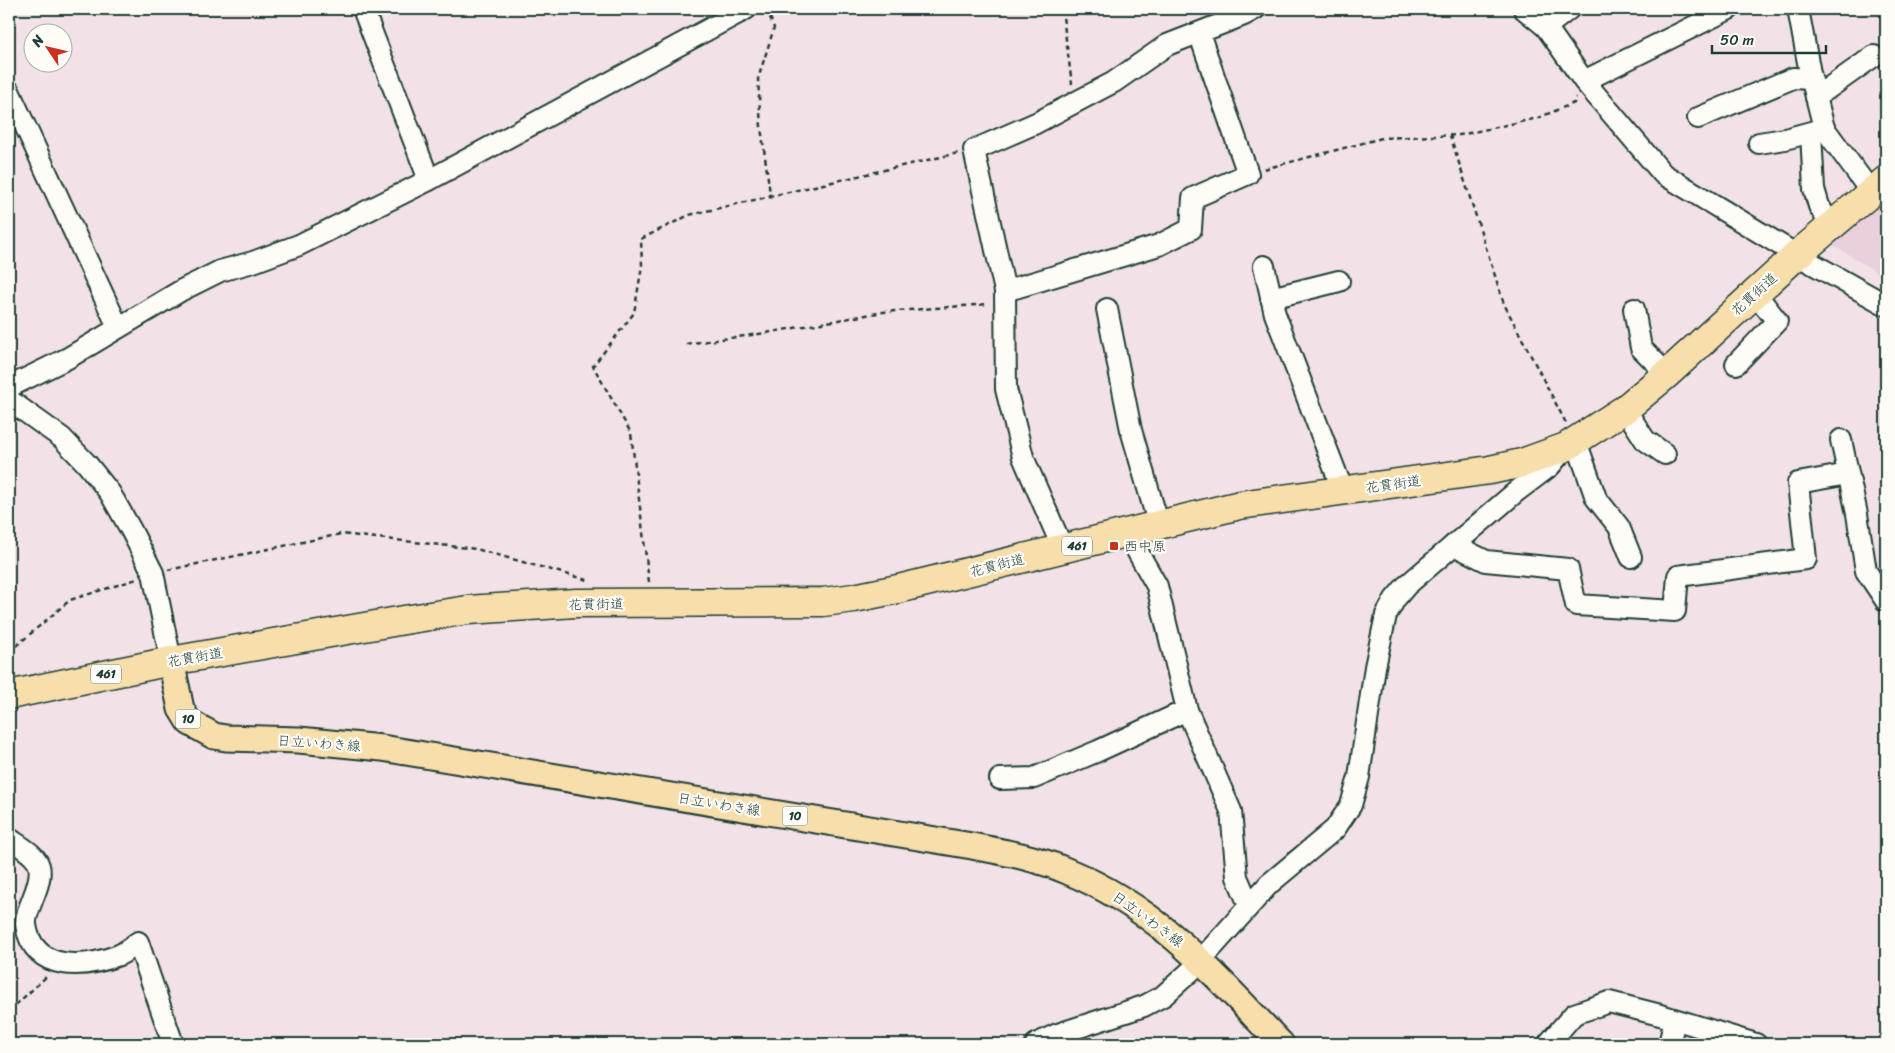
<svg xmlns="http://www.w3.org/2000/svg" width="1895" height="1053" font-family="Sriracha,'Klee One',sans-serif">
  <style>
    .built { fill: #eacfdc }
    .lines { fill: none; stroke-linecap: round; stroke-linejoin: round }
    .minor-casing { stroke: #1f3d34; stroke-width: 24 }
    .major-casing { stroke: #1f3d34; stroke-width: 29 }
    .highway-casing { stroke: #1f3d34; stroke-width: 31 }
    .path { stroke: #1f3d34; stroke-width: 2.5; stroke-dasharray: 5 4; stroke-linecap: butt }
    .minor { stroke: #fdfcf7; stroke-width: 20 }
    .major { stroke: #f8deab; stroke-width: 25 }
    .highway { stroke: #f8deab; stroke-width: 28 }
    .poi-dot { fill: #c8321e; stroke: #fdfcf7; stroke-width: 2 }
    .labels { text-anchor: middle; stroke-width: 4.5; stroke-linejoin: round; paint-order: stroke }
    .shield { fill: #fdfcf7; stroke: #62766e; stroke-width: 1 }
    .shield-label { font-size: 12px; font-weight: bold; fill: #1f3d34 }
    .street-label { font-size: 14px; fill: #1f3d34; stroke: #fdfcf7 }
    .poi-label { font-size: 14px; fill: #1f3d34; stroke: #fdfcf7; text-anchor: start }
  </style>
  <rect width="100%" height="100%" fill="#f2e2e7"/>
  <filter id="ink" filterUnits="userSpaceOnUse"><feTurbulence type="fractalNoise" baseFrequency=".02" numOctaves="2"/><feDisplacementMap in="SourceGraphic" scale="10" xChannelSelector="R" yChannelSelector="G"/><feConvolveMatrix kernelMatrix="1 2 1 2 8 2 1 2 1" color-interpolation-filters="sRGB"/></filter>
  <g filter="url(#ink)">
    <polygon class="built" points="1886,196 1886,281 1881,275 1829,242"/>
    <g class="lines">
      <defs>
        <g id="minor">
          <polyline points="363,9 429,180"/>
          <polyline points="1524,9 1546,27 1584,81 1663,174 1797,255 1886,305"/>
          <polyline points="1798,9 1810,73 1824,128 1871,192"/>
          <polyline points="1546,27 1569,9"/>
          <polyline points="1584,81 1729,9"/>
          <polyline points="9,91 118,327"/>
          <polyline points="1816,97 1874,56"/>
          <polyline points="1698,118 1793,78 1811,79"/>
          <polyline points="1811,133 1814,189 1819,206 1831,226"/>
          <polyline points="1759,143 1785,139 1822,129"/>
          <polyline points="1264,266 1275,314 1343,491"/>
          <polyline points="1005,291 1159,245 1191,229 1193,198 1248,174 1199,33"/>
          <polyline points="1271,298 1339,281"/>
          <polyline points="1107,309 1131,430 1159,526"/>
          <polyline points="1634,309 1641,348 1667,374"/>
          <polyline points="1736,364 1777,321 1755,293"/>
          <polyline points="9,387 68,358 182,290 220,271 253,262 299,245 429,180 746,9"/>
          <polyline points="9,400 62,438 87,464 110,493 131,530 153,573 171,661"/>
          <polyline points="1625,409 1645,440 1665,454"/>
          <polyline points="1841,440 1857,514 1866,571 1886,601"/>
          <polyline points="1576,441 1596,498 1619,527 1631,557"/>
          <polyline points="1127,533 1157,586 1187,710 1231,811 1237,877 1249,905"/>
          <polyline points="1454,545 1486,561 1568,569 1576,605 1675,611 1678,576 1806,559 1798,483 1848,474"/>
          <polyline points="1063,549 1023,457 1006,389 1005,291 974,150 1036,123 1114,82 1167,45 1244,15 1255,9"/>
          <polyline points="1000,779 1034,778 1098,751 1187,710"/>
          <path d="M9,838C19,846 36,854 39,866C44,884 24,910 26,925C33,973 85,968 119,955C126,952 133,946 138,942L173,1044"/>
          <polyline points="1036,1044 1055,1035 1144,1006 1163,996 1193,969 1269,884 1335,829 1351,805 1359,777 1375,667 1386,615 1395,599 1406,586 1517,491 1550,466 1564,449"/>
          <polyline points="1548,1044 1574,1014 1609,1002 1664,1016 1756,1044"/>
          <polyline points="1669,1044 1675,1020"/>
        </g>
        <path id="major" d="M171,661L181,709L189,722L214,736L226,738L299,740L382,748L972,846C1004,852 1037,858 1067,871C1159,909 1214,974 1281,1044"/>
        <polyline id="highway" points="9,695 171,661 404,620 468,610 576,603 823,602 854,598 898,589 1240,505 1490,470 1522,463 1566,447 1625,409 1667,374 1797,255 1886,180"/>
      </defs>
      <use href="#minor" class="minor-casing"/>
      <use href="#major" class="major-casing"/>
      <use href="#highway" class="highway-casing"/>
      <g class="path">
        <polyline points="767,9 774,28 758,79 761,127 771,201"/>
        <polyline points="1062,9 1072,84"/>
        <polyline points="1450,135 1504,304 1566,423"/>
        <polyline points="1264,169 1382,138 1460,135 1538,118 1574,103 1576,97"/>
        <polyline points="686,344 766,333 883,312 989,304"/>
        <polyline points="168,570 341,534 476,549 591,581"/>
        <polyline points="649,582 631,433 593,366 634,313 642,266 641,239 689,215 958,153"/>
        <polyline points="9,652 70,600 137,579"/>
        <polyline points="9,1011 46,977"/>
      </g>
      <use href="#minor" class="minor"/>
      <use href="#major" class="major"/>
      <use href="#highway" class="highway"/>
    </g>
  </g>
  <rect class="poi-dot" x="1109" y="541" width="10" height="10" rx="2.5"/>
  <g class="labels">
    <g class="shield">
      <rect x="1062" y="536.5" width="30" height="19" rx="4"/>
      <rect x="91" y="664.5" width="30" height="19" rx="4"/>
      <rect x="175.5" y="709.5" width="25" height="19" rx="4"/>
      <rect x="782.5" y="806.5" width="25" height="19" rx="4"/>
    </g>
    <g class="shield-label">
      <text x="1077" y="550">461</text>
      <text x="106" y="678">461</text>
      <text x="188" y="723">10</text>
      <text x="795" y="820">10</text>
    </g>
    <g class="street-label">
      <text transform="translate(1754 294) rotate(-42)" y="5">花貫街道</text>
      <text transform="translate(1393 484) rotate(-8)" y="5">花貫街道</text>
      <text transform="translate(997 565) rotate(-14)" y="5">花貫街道</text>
      <text transform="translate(596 604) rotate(-1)" y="5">花貫街道</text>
      <text transform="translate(195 657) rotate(-10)" y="5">花貫街道</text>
      <text transform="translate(319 743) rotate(4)" y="5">日立いわき線</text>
      <text transform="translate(719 804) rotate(9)" y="5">日立いわき線</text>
      <text transform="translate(1148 919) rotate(36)" y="5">日立いわき線</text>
    </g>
    <g class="poi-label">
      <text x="1124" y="551">西中原</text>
    </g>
  </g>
  <rect width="1895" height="1053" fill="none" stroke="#fdfcf7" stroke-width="30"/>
  <rect x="15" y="15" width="1865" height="1023" fill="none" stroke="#1f3d34" stroke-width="2" filter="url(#ink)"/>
  <g transform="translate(48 48) rotate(305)"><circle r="24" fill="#fdfcf7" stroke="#a4b0a9"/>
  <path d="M0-4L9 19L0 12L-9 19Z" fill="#c8321e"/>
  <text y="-8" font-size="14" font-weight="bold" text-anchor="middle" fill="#1f3d34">N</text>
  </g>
  <path d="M1712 45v8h114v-8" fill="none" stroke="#1f3d34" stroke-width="2.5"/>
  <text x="1720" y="45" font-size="15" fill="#1f3d34" stroke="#fdfcf7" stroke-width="4" paint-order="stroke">50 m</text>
</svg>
